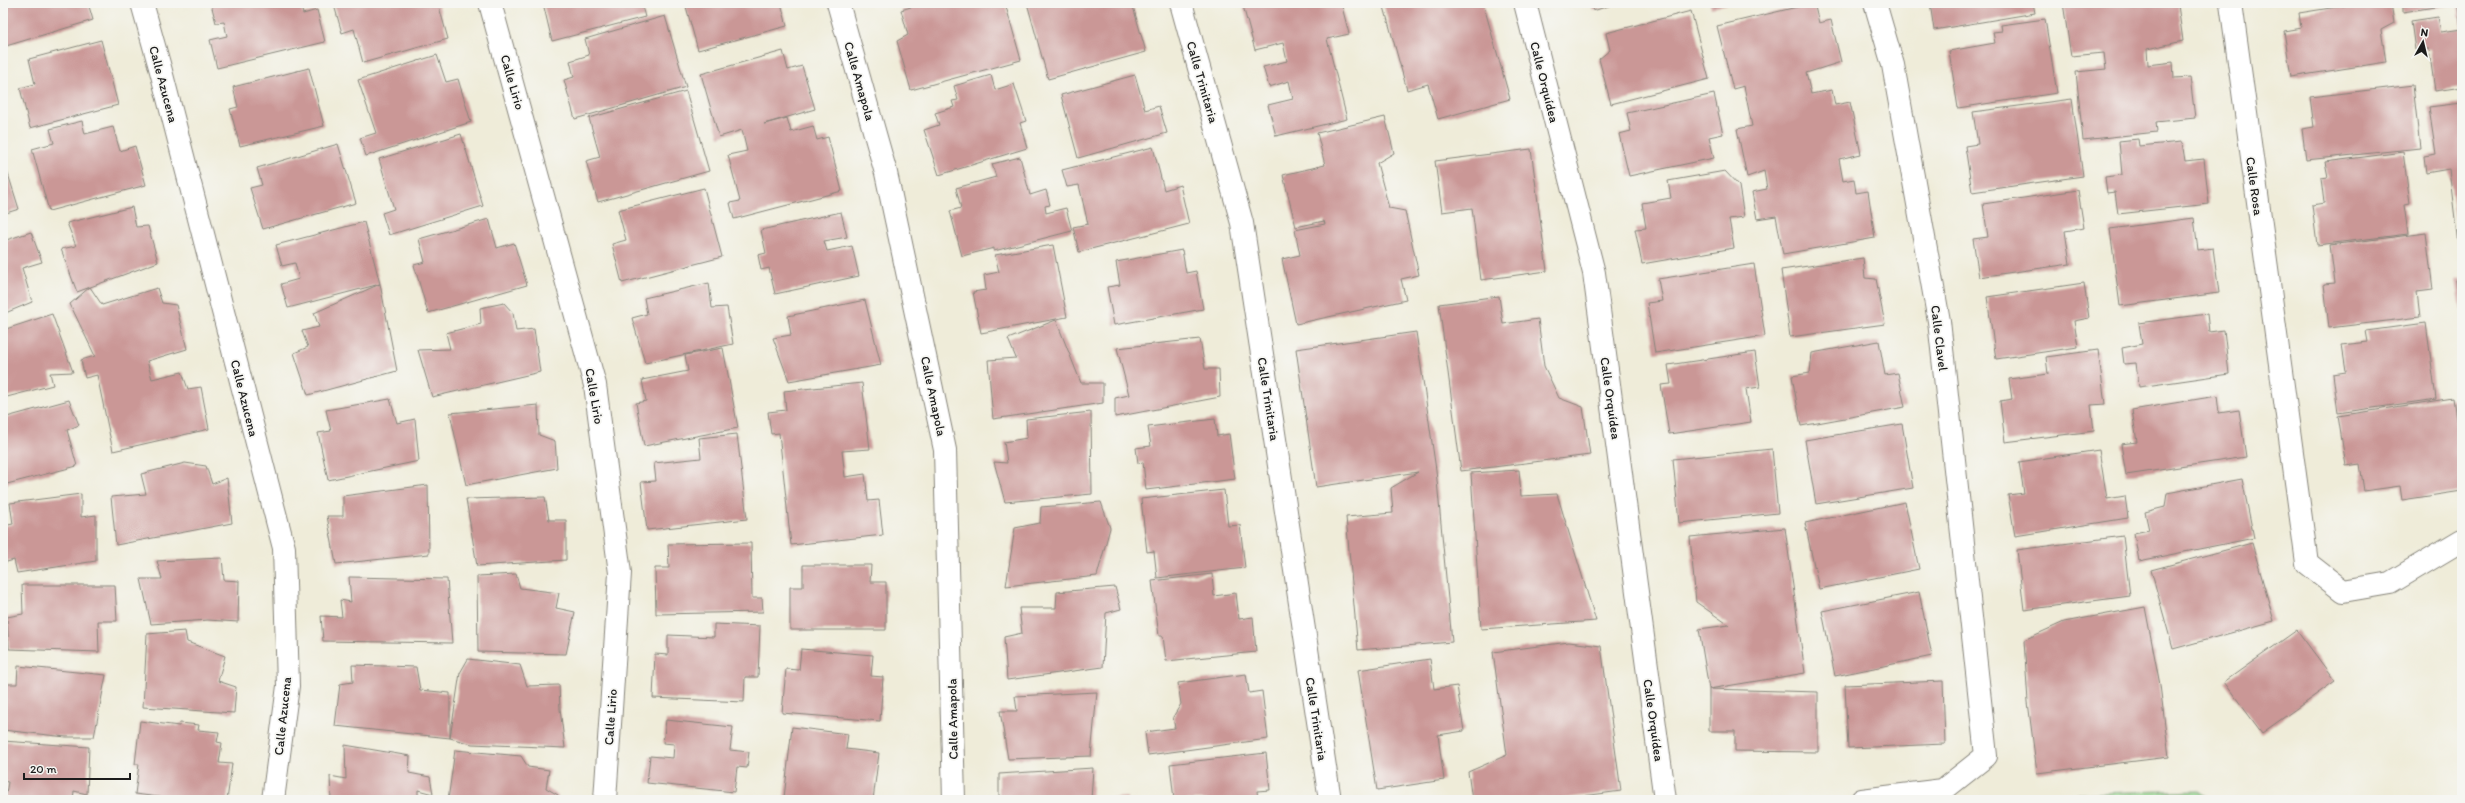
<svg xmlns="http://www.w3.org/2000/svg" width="2465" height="803" font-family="Itim,sans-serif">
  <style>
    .green { fill: #93d38a; stroke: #587853 }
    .building { fill: #ca9796 }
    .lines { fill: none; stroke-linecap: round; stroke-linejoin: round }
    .minor-casing { stroke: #86847a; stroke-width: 24 }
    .minor { stroke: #fff; stroke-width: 22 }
    .labels { text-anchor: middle; stroke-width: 3.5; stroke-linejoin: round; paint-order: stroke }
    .street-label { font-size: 13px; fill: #1c1c1c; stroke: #f6f6f2 }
  </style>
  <rect width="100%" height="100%" fill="#f6f6f2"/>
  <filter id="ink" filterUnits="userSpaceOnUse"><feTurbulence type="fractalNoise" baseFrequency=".025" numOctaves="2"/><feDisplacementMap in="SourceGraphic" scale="8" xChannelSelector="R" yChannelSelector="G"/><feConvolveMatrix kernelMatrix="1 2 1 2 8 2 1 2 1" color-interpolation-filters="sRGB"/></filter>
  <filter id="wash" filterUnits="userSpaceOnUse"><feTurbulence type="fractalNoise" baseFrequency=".012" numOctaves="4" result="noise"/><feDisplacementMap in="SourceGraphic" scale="16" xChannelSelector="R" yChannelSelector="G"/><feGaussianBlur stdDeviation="0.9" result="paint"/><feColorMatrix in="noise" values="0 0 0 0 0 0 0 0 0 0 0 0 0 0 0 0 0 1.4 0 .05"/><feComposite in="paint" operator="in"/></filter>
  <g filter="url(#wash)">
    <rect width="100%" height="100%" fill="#efecd9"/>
    <polygon class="green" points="2198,790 2212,800 1993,800 1999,796"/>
    <g id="blocks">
      <g class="building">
        <polygon points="3,3 88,3 93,20 6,46 3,36"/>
        <polygon points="216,3 277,3 278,6 300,3 303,14 317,10 325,42 217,68 210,40 227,36 224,22 216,23 211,4"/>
        <polygon points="339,3 438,3 448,39 363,63 354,29 342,33 334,5"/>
        <polygon points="543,3 641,3 645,17 552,41"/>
        <polygon points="685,3 781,3 787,26 698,50"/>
        <polygon points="924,3 1005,3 1021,60 911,90 897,41 908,35 901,10"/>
        <polygon points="1027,3 1132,3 1146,52 1048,79"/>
        <polygon points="1254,3 1341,3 1349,34 1327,39 1347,119 1276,136 1268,105 1293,99 1289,81 1269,87 1263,67 1287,61 1283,43 1255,50 1243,6"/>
        <polygon points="1383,3 1483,3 1510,99 1438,119 1428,84 1407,90"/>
        <polygon points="1591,3 1618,3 1593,11"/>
        <polygon points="1710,3 1727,3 1727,4 1711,8"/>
        <polygon points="1814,3 1819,23 1831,20 1841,62 1806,73 1811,94 1832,90 1835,105 1850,102 1861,154 1839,159 1843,181 1854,179 1856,193 1868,191 1875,238 1783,254 1776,216 1757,219 1752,192 1767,189 1764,171 1747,177 1737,129 1752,126 1744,86 1733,89 1717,26"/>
        <polygon points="1930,3 2033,3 2035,13 1934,30"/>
        <polygon points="2063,3 2164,3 2165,6 2178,5 2183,41 2147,49 2148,65 2173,62 2174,78 2190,77 2195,118 2156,122 2157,132 2083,140 2076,72 2106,69 2104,53 2071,56"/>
        <polygon points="2362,3 2391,3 2394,23 2381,30 2386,62 2291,77 2284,31 2301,28 2299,13"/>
        <polygon points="2403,3 2454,3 2454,4 2403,12"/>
        <polygon points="2462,5 2462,28 2461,28 2458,6"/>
        <polygon points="1691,11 1709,79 1611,104 1599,59 1610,50 1606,33"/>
        <polygon points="665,16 686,87 575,119 564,80 574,77 570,61 589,55 585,39"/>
        <polygon points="2438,17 2441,32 2462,29 2462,87 2435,91 2429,49 2415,50 2411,21"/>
        <polygon points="2045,19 2057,93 1958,108 1949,51 1995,43 1993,32 2002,31 2001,25"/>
        <polygon points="101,40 118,105 30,128 20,88 35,84 29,59"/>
        <polygon points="783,51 788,70 802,66 815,109 764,124 787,118 791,132 813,126 817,140 828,137 842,191 734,219 730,203 740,201 728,155 747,151 742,130 719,137 701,74"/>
        <polygon points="437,55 446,82 458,79 471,122 366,156 360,138 376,133 358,80"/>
        <polygon points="309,68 324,126 240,146 230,109 238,107 233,87"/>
        <polygon points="991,75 995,90 1014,84 1026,121 1020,123 1027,148 939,175 924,130 939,125 935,113 954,107 952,101 958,100 954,86"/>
        <polygon points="1135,75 1145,110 1159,106 1167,133 1078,158 1061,95"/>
        <polygon points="2413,85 2420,148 2306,160 2302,129 2314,127 2310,97"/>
        <polygon points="686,91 709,171 598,202 586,161 600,157 589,118"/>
        <polygon points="1714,94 1723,134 1709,137 1714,158 1629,176 1619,134 1631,131 1627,113"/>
        <polygon points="2072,99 2083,176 1972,192 1965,146 1978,144 1973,112"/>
        <polygon points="2462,103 2462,260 2460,261 2449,169 2426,173 2424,156 2436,154 2429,107"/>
        <polygon points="1385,117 1394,153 1377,163 1389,208 1405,211 1419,275 1401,279 1406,300 1296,324 1282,259 1300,255 1295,230 1325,224 1324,221 1296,227 1283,175 1325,165 1317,133"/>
        <polygon points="82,121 85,134 113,127 120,151 135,146 146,185 49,211 32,149 54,143 50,129"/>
        <polygon points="461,134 483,206 389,235 382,213 394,209 379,159"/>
        <polygon points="2138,139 2139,146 2182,142 2185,161 2204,159 2209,204 2118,214 2115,192 2107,193 2105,177 2122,175 2119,141"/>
        <polygon points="338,144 356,203 263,229 250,188 262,185 257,168"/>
        <polygon points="1153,147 1164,190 1180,185 1189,224 1079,252 1073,227 1088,224 1079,185 1067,187 1062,170"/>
        <polygon points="1531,149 1547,271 1481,280 1472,208 1442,212 1435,161"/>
        <polygon points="2403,152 2410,204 2404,205 2408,234 2317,245 2312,205 2324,203 2321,178 2328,177 2325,162"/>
        <polygon points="1020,157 1030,195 1046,190 1050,205 1045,206 1046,213 1066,208 1072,231 994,251 994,248 962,256 950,211 961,208 956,188 996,177 992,164"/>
        <polygon points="3,158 19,209 3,214"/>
        <polygon points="1725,171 1739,186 1744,217 1729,219 1734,248 1642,264 1635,229 1646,228 1642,203 1671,198 1668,181"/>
        <polygon points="704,188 722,257 622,283 612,244 626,240 618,210"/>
        <polygon points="2078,190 2084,228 2065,231 2070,264 1979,277 1973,239 1988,237 1983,204"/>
        <polygon points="132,207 136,227 148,226 158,262 77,292 61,249 76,246 67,223"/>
        <polygon points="841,212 847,237 824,241 827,251 852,246 859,276 775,294 769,268 761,270 758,255 766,253 761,230"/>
        <polygon points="2194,218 2198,250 2213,248 2219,293 2120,306 2110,229"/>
        <polygon points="489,219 497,248 514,243 527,285 428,313 414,265 425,262 419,239"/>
        <polygon points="364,222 380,284 288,308 281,284 299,279 295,263 282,266 276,245"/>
        <polygon points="31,232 42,262 22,268 32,302 3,314 3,241"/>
        <polygon points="2426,233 2433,290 2417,292 2420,317 2329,328 2324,284 2335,283 2330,245"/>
        <polygon points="1053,245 1067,317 981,333 973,292 986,290 984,275 999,272 995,255"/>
        <polygon points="1182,250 1186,273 1196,271 1203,309 1114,325 1107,287 1120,285 1116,262"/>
        <polygon points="1863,258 1865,278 1876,279 1885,324 1790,337 1781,270"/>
        <polygon points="1754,264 1765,336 1655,353 1647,303 1662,301 1658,279"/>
        <polygon points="2462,279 2462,310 2461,310 2456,280"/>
        <polygon points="709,283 712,308 727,307 733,344 645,363 632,318 647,314 644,298"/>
        <polygon points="2084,283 2089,318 2074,321 2078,347 1996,359 1987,297"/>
        <polygon points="380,284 397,371 308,395 294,353 308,347 302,331 319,327 314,313"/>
        <polygon points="90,287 102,305 157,288 162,303 176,305 187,349 147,361 152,379 182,372 188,389 201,387 209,429 113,451 97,375 85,378 81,360 95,356 70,304"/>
        <polygon points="1499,296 1503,324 1538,319 1544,366 1559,398 1583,407 1590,455 1461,471 1439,304"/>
        <polygon points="865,300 881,365 789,381 773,338 791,335 788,316"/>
        <polygon points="504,303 513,313 516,331 534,329 540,372 432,397 418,350 450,349 446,333 481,324 480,308"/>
        <polygon points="52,314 73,372 50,373 53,385 3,398 3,330"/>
        <polygon points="2207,314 2209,332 2224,330 2229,374 2139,387 2136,363 2124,364 2122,348 2142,344 2139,323"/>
        <polygon points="1056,320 1081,383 1103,383 1103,403 993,419 988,360 1016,358 1008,339"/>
        <polygon points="2426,323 2436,399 2338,413 2333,374 2346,372 2342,345 2368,342 2366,331"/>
        <polygon points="1416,332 1436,470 1452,642 1358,650 1346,517 1393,513 1391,488 1418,472 1316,487 1296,349"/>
        <polygon points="1200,339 1205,369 1219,369 1220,397 1115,417 1115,398 1129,395 1117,348"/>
        <polygon points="1879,341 1885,375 1898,373 1905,407 1801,426 1792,376 1810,373 1812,353"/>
        <polygon points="723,348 738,428 644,446 636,403 646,401 642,380 688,371 685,355"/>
        <polygon points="2098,350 2105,404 2091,405 2094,431 2005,442 2000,401 2012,399 2009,379 2048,374 2046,357"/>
        <polygon points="1755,352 1760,387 1746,389 1751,422 1669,434 1661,385 1671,384 1668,365"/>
        <polygon points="862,383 870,449 842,451 845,477 865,474 868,501 879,500 883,535 791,545 779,433 771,434 768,412 786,410 784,391"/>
        <polygon points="2217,396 2219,413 2239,410 2246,457 2126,475 2121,444 2137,442 2132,410"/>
        <polygon points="2453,398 2462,458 2462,491 2402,500 2400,486 2364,491 2360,464 2346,466 2338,416"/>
        <polygon points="390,399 397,423 415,419 419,461 328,480 318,433 331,431 326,410"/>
        <polygon points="69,400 79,425 67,430 77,466 3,485 3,418"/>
        <polygon points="538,405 539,435 555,441 557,468 466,485 450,413"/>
        <polygon points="1091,412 1092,494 1005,502 994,462 1007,463 1004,442 1027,438 1026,419"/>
        <polygon points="1215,419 1217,436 1229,434 1235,479 1146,490 1143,462 1138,463 1136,448 1151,446 1148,427"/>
        <polygon points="1902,424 1913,488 1816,504 1805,440"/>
        <polygon points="737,434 747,519 647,530 641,482 656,481 654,463 701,458 699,438"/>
        <polygon points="1772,449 1778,513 1679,523 1673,459"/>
        <polygon points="2099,450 2107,499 2125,496 2128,518 2015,536 2008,495 2024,493 2019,462"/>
        <polygon points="185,463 206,466 212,484 227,478 232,523 116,545 111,497 146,494 141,474"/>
        <polygon points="1519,470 1521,496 1557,494 1596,621 1481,629 1471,473"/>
        <polygon points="2242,479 2254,538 2139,561 2134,533 2149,530 2145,512 2165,507 2167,493"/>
        <polygon points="428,485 429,554 336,564 327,516 343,516 343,496"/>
        <polygon points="1224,490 1228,526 1240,525 1245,568 1157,578 1154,551 1147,552 1141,499"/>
        <polygon points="81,494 81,517 96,515 96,561 17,573 14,560 3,563 3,526 13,524 10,503"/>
        <polygon points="545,497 549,520 566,520 566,560 477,566 466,499"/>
        <polygon points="1101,502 1110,528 1097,576 1006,586 1015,528 1040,523 1041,507"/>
        <polygon points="1905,502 1919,569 1819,589 1805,523"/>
        <polygon points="1785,528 1805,673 1709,689 1699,629 1729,625 1696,602 1690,537"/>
        <polygon points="2123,536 2130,596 2024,610 2017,550"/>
        <polygon points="751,543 752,598 762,598 763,612 656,614 655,568 669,568 668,544"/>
        <polygon points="2252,543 2274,621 2173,649 2151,570"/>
        <polygon points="222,558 224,580 239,581 238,622 208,620 151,624 141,579 162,579 157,561"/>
        <polygon points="803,565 871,565 870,582 886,582 886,630 790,630 790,587 803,587"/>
        <polygon points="516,574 520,588 559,593 556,608 575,612 566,654 478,652 477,576"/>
        <polygon points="1212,574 1214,596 1236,593 1239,619 1253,617 1256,652 1166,661 1163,636 1159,636 1152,581"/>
        <polygon points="349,577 447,579 452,643 323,641 321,616 342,617 340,600 351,602"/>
        <polygon points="22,585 115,585 117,621 98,621 99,652 9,649 7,617 23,614"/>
        <polygon points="1115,587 1121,609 1106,613 1103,667 1007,680 1004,637 1022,633 1019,608 1056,608 1057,592"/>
        <polygon points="1919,592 1932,656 1835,676 1822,611"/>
        <polygon points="2145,607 2160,685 2169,757 2037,773 2028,702 2024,640 2064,622"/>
        <polygon points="714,624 760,626 758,677 745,677 744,702 653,698 655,654 668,655 668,635 714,637"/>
        <polygon points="2297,630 2335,681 2262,733 2224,682"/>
        <polygon points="185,631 187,642 225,656 218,681 236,687 234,713 143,707 147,634"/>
        <polygon points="1569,642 1601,646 1621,791 1553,800 1472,800 1468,772 1507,755 1493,652"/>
        <polygon points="801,649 873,655 871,676 883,677 880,721 782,713 786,669 799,670"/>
        <polygon points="468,659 520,665 527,686 559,685 560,709 565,748 472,744 450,738 335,726 340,684 353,682 352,665 416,667 420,690 450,693 450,738 460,673"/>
        <polygon points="1430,659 1434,689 1457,686 1464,731 1438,735 1444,780 1377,790 1358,670"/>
        <polygon points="18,666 106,675 94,737 66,737 3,730 5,684 17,684"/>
        <polygon points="1246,674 1249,693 1262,691 1268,739 1148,755 1145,732 1175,728 1173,717 1181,704 1178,683"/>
        <polygon points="1943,681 1945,744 1848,748 1845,685"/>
        <polygon points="1709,689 1818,692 1818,752 1735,751 1735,731 1709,731"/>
        <polygon points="1097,692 1091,756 1008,759 1000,711 1017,711 1015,696"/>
        <polygon points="666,720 733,727 730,750 749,752 747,768 737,767 734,792 647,783 650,756 673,758 674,744 663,743"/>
        <polygon points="140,721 179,726 180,723 199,725 198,730 219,732 217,742 222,743 219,763 232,764 227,800 182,800 135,794 139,764 135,764"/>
        <polygon points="792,727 848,734 846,749 879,753 873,800 784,798"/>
        <polygon points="3,741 89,747 87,794 74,791 73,800 5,800 8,782 3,781"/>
        <polygon points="345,745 410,756 409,773 430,777 433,794 418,790 418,800 331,800 330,776 346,779"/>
        <polygon points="455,750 521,756 528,767 549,770 546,788 558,795 558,800 448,800"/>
        <polygon points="1266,753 1270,790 1257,791 1258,800 1174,800 1170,764"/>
        <polygon points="1093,768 1091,800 999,800 999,774"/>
        <polygon points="1127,797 1127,800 1101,800 1101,799"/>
      </g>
    </g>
  </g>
  <g filter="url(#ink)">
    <use href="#blocks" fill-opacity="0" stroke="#86847a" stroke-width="1"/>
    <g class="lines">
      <defs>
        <g id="minor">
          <polyline points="142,3 161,71 284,548 288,686 273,800"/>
          <polyline points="490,3 595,385 620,573 605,800"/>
          <polyline points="838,3 886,173 945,450 954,800"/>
          <polyline points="1181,3 1242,223 1330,800"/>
          <polyline points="1525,3 1594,273 1665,800"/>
          <polyline points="2231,3 2307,563 2343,591 2390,583 2462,540"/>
          <polyline points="1862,800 1943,790 1986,756 1939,321 1893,65 1875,3"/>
        </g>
      </defs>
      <use href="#minor" class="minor-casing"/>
      <use href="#minor" class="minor"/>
    </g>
  </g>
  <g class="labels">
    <g class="street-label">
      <text transform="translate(860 81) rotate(74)" y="5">Calle Amapola</text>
      <text transform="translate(513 82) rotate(74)" y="5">Calle Lirio</text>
      <text transform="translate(1203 82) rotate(74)" y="5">Calle Trinitaria</text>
      <text transform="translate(1545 82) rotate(76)" y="5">Calle Orquídea</text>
      <text transform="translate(164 84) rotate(75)" y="5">Calle Azucena</text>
      <text transform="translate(2255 186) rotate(82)" y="5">Calle Rosa</text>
      <text transform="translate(1940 338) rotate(83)" y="5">Calle Clavel</text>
      <text transform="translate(595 396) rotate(80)" y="5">Calle Lirio</text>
      <text transform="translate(934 396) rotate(78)" y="5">Calle Amapola</text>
      <text transform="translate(245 398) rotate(76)" y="5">Calle Azucena</text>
      <text transform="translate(1611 398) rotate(82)" y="5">Calle Orquídea</text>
      <text transform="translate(1269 399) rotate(81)" y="5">Calle Trinitaria</text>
      <text transform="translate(282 716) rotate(-84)" y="5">Calle Azucena</text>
      <text transform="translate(610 717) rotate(-86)" y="5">Calle Lirio</text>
      <text transform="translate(952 719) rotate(-91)" y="5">Calle Amapola</text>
      <text transform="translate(1317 719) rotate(81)" y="5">Calle Trinitaria</text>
      <text transform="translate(1654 720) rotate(82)" y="5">Calle Orquídea</text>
    </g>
  </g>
  <rect width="2465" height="803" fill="none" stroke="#f6f6f2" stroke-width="16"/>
  <g transform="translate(2423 42) rotate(8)" stroke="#f6f6f2" stroke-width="3" paint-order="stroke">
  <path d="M0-3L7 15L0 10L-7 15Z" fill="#1c1c1c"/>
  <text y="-6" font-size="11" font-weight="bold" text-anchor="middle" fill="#1c1c1c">N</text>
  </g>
  <path d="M24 773v6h106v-6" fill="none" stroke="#1c1c1c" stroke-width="2"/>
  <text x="30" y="773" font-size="12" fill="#1c1c1c" stroke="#f6f6f2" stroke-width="3" paint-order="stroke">20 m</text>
</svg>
